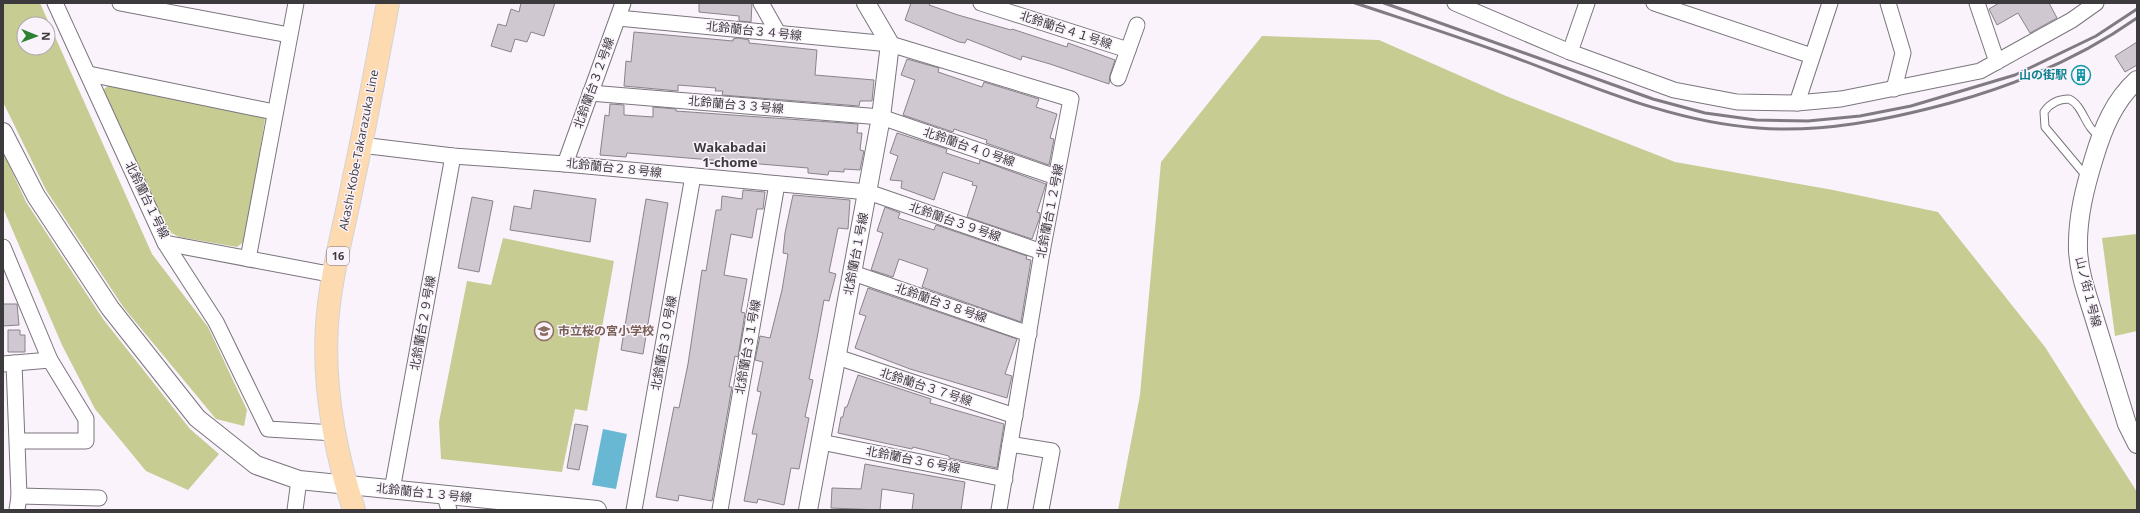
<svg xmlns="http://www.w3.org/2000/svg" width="2140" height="513" font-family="'Open Sans','Noto Sans JP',sans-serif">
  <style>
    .green { fill: #c6cc92; fill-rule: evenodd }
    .water { fill: #68b8d3 }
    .building { fill: #cfc8d0; stroke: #8a838b }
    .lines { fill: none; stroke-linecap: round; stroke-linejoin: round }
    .service-casing { stroke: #7b757d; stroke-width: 9 }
    .minor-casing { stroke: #7b757d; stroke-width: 17 }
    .tertiary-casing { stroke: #7b757d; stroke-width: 20 }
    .primary-casing { stroke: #d4d4d5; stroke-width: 24 }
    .service { stroke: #fff; stroke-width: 7 }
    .minor { stroke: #fff; stroke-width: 15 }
    .tertiary { stroke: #fff; stroke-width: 18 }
    .primary { stroke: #fddaaf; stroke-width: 22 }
    .rail { stroke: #7f7b81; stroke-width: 3 }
    .labels { text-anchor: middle; stroke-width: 3; stroke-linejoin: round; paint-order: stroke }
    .shield { fill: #faf3fc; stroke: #767277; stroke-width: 1 }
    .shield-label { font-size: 11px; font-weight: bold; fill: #3d3a3e }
    .street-label { font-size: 12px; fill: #3d3a3e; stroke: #faf3fc }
    .culture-label { font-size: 12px; font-weight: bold; fill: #0d838f; stroke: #faf3fc; text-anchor: end }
    .education-label { font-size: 12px; font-weight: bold; fill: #785e54; stroke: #faf3fc; text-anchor: start }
    .neighbourhood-label { font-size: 13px; font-weight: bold; fill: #3d3a3e; stroke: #faf3fc }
  </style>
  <rect width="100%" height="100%" fill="#faf3fc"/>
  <g class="green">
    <path d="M3,3H40L152,254L208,327L247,410L244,426L216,419L124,308L46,190L3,102ZM24,24H48V48H24Z"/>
    <polygon points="1262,36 1379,40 1506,96 1675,162 1833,190 1938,212 2045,347 2137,492 2137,510 1118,510 1140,395 1161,162"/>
    <polygon points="109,85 260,114 265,119 246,240 237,247 179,237 166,230 103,90"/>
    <polygon points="3,152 26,202 103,319 190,429 219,454 188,490 146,471 95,409 62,345 3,208"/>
    <polygon points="2137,234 2137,331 2115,336 2102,238"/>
    <polygon points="503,238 614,261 587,411 575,409 562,472 441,459 439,422 467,281 491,285"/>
  </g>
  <polygon class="water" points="603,429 627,434 616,489 592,485"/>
  <g class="building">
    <polygon points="521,3 555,3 544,36 531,32 527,42 515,39 511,52 491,46 498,24 506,26 511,9 519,12"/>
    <polygon points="699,3 752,3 751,22 739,21 739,16 699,12"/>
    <polygon points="911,3 930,3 929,5 958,15 1011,30 1012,29 1067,47 1068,43 1115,60 1110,75 1109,84 1050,64 1022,56 1021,60 967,39 965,43 959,42 905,20"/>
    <polygon points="1999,3 2049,3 2057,18 2030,33 2018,13 1997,25 1989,9"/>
    <polygon points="634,32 733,41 733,39 738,38 749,40 749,43 817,50 815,75 874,80 872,101 860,101 859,106 722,95 723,91 715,91 716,88 678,85 678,91 624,86 626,61 631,62"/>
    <polygon points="2137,42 2137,65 2125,72 2115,56"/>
    <polygon points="907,59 939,68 938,72 982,87 984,82 1039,99 1036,107 1057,114 1050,138 1054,139 1049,165 986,143 987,140 954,129 953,132 903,115 915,80 901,75"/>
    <polygon points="610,104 624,105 624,115 653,117 653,107 676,109 676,111 858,124 857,133 862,133 860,150 864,151 860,170 844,169 844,172 829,171 828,175 808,173 808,168 627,153 626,157 600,155 605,115 609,116"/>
    <polygon points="897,133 947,149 946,153 979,164 980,160 1046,184 1037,212 1040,213 1040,217 1032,239 967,217 977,186 972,185 973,182 943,172 934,200 901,188 902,181 890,180 898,156 890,153"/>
    <polygon points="534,190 596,199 590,242 510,230 514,206 531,209"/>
    <polygon points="743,190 765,192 763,209 757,209 752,238 731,234 724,275 747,279 741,312 745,313 738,357 735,356 729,387 732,387 712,501 679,495 678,501 656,497 674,407 679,408 688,364 702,270 706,271 716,210 721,210 722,196 742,199"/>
    <polygon points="793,195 850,200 848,229 838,228 829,272 836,274 829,301 824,300 817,338 809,379 813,380 805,417 809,418 799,469 791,468 784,505 758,499 757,503 744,501 757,434 752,434 761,392 757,391 763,362 755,360 760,336 770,338 782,290 788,254 783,253 785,233"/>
    <polygon points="472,197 493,201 479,272 458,268"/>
    <polygon points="646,199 668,203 643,354 621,350"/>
    <polygon points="885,207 900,213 898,218 934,230 936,225 1027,256 1026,259 1031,260 1021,322 922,287 928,269 899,259 893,277 871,270 883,233 877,231"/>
    <polygon points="868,288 1017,339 1005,374 1012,376 1007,398 910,369 855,348 866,316 859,314"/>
    <polygon points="3,304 17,304 19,325 3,326"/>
    <polygon points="8,330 20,330 20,335 25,335 25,352 8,352"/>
    <polygon points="858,375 931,399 930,403 1004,424 997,468 949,458 949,456 913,447 912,449 838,433 841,417 843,417 845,407 847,407"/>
    <polygon points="575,424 588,426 579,470 567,468"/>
    <polygon points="865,464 965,482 961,510 912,510 914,494 882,489 880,510 831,508 832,488 861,489"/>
  </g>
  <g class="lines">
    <defs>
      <path id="service" d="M2086,176L2045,127L2044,112C2050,103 2058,99 2069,99C2084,106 2085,129 2100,136"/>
      <g id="minor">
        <polyline points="55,3 165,243 334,275"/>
        <polyline points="120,3 289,35"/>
        <polyline points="761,3 778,33"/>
        <polyline points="981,3 1128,50"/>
        <polyline points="1455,3 1570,52 1674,90 1737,102 1797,103 1841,99 1980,71 2072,20 2096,3"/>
        <polyline points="1654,3 1812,56"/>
        <polyline points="1888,3 1903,53 1894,89"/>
        <polyline points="1977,3 1997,62"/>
        <polyline points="618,18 890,44 1071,99 1042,252 999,510"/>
        <polyline points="1570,52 1587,3"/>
        <polyline points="89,74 274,112"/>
        <polyline points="1118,78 1137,25"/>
        <polyline points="590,93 881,117 1056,177"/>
        <polyline points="1797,103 1830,3"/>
        <polyline points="361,145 453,156 565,164 868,192 1042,252"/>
        <polyline points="565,164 623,3"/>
        <polyline points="165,243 216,322 268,429 335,433"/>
        <polyline points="3,247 50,360 86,419 86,441 18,441"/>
        <polyline points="248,259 296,3"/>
        <polyline points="853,273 1029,334"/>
        <polyline points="837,357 1015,416"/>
        <polyline points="14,363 19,496 17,510"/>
        <polyline points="3,364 50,360"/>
        <polyline points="821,442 1005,479"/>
        <polyline points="1010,444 1052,451 1041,510"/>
        <polyline points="392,490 453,156"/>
        <polyline points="19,496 99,498"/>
        <polyline points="445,496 449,510"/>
        <polyline points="295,510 299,480"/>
        <polyline points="634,510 693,176"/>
        <polyline points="720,510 777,184"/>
      </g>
      <g id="tertiary">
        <path d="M2137,80C2114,101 2103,128 2094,158C2085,187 2077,218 2078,250C2079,274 2088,297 2095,320C2106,355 2116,389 2127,424L2137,444"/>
        <polyline points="3,132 36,196 110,308 197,418 256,465 299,480 597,510"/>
        <polyline points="808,510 881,117 890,44 866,3"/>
      </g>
      <path id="primary" d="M354,510C335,451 323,387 327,325C330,277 344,229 353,182C366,122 377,63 388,3"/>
    </defs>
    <use href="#service" class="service-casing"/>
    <use href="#minor" class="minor-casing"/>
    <use href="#tertiary" class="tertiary-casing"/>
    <use href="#primary" class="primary-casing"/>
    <use href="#service" class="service"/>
    <use href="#minor" class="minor"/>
    <use href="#tertiary" class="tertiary"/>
    <use href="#primary" class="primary"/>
    <g class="rail">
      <path d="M1355,3C1409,21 1463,38 1516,58C1594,87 1673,122 1758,128C1822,133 1887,120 1950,103C2016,85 2080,58 2137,18"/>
      <polyline points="1384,3 1653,99 1705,113 1756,120 1808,121 1860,116 1911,106 2015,75 2096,36 2137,9"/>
    </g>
  </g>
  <defs>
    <symbol id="building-ring" viewBox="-11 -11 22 22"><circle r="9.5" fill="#faf3fc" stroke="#0f9aa8" stroke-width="1.5"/><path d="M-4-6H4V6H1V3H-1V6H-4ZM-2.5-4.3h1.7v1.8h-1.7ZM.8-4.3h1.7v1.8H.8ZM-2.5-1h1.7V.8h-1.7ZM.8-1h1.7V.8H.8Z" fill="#0f9aa8"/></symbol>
    <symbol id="school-ring" viewBox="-11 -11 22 22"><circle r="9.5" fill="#faf3fc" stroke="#8d6e63" stroke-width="1.5"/><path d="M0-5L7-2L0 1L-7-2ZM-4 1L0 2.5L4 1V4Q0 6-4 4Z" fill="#8d6e63"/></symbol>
  </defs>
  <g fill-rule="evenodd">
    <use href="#building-ring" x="2070" y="64" width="22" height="22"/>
    <use href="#school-ring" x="533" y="320" width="22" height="22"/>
  </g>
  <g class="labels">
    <rect class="shield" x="327" y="247" width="22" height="18" rx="3"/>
    <g class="shield-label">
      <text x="338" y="260">16</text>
    </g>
    <g class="street-label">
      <text transform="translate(1066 30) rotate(18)" y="4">北鈴蘭台４１号線</text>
      <text transform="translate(754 31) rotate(6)" y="4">北鈴蘭台３４号線</text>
      <text transform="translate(594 83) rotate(-70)" y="4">北鈴蘭台３２号線</text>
      <text transform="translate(736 105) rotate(5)" y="4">北鈴蘭台３３号線</text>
      <text transform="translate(969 147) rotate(19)" y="4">北鈴蘭台４０号線</text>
      <text transform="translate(359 150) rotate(-79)" y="4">Akashi-Kobe-Takarazuka Line</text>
      <text transform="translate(614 168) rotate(6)" y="4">北鈴蘭台２８号線</text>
      <text transform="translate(147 200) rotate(64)" y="4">北鈴蘭台１号線</text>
      <text transform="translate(1050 211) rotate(-79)" y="4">北鈴蘭台１２号線</text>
      <text transform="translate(955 222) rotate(19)" y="4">北鈴蘭台３９号線</text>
      <text transform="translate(856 254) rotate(-79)" y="4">北鈴蘭台１号線</text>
      <text transform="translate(2088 292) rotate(76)" y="4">山ノ街１号線</text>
      <text transform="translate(941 303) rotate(19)" y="4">北鈴蘭台３８号線</text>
      <text transform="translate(423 323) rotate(-80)" y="4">北鈴蘭台２９号線</text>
      <text transform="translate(664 343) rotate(-80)" y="4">北鈴蘭台３０号線</text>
      <text transform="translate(748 347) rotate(-80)" y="4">北鈴蘭台３１号線</text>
      <text transform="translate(926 387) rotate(18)" y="4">北鈴蘭台３７号線</text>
      <text transform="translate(913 460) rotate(11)" y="4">北鈴蘭台３６号線</text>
      <text transform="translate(424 493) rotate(6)" y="4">北鈴蘭台１３号線</text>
    </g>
    <g class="culture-label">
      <text x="2067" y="79">山の街駅</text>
    </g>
    <g class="education-label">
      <text x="558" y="335">市立桜の宮小学校</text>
    </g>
    <g class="neighbourhood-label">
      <text x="730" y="152">Wakabadai<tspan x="730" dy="15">1-chome</tspan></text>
    </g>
  </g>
  <rect width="2140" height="513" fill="none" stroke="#3d3a3e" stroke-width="8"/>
  <g transform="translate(36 36) rotate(91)"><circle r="19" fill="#faf3fc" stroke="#aea9b0"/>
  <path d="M0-3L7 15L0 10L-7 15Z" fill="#2c8230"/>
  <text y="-6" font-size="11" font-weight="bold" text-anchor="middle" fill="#3d3a3e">N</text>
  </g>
</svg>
